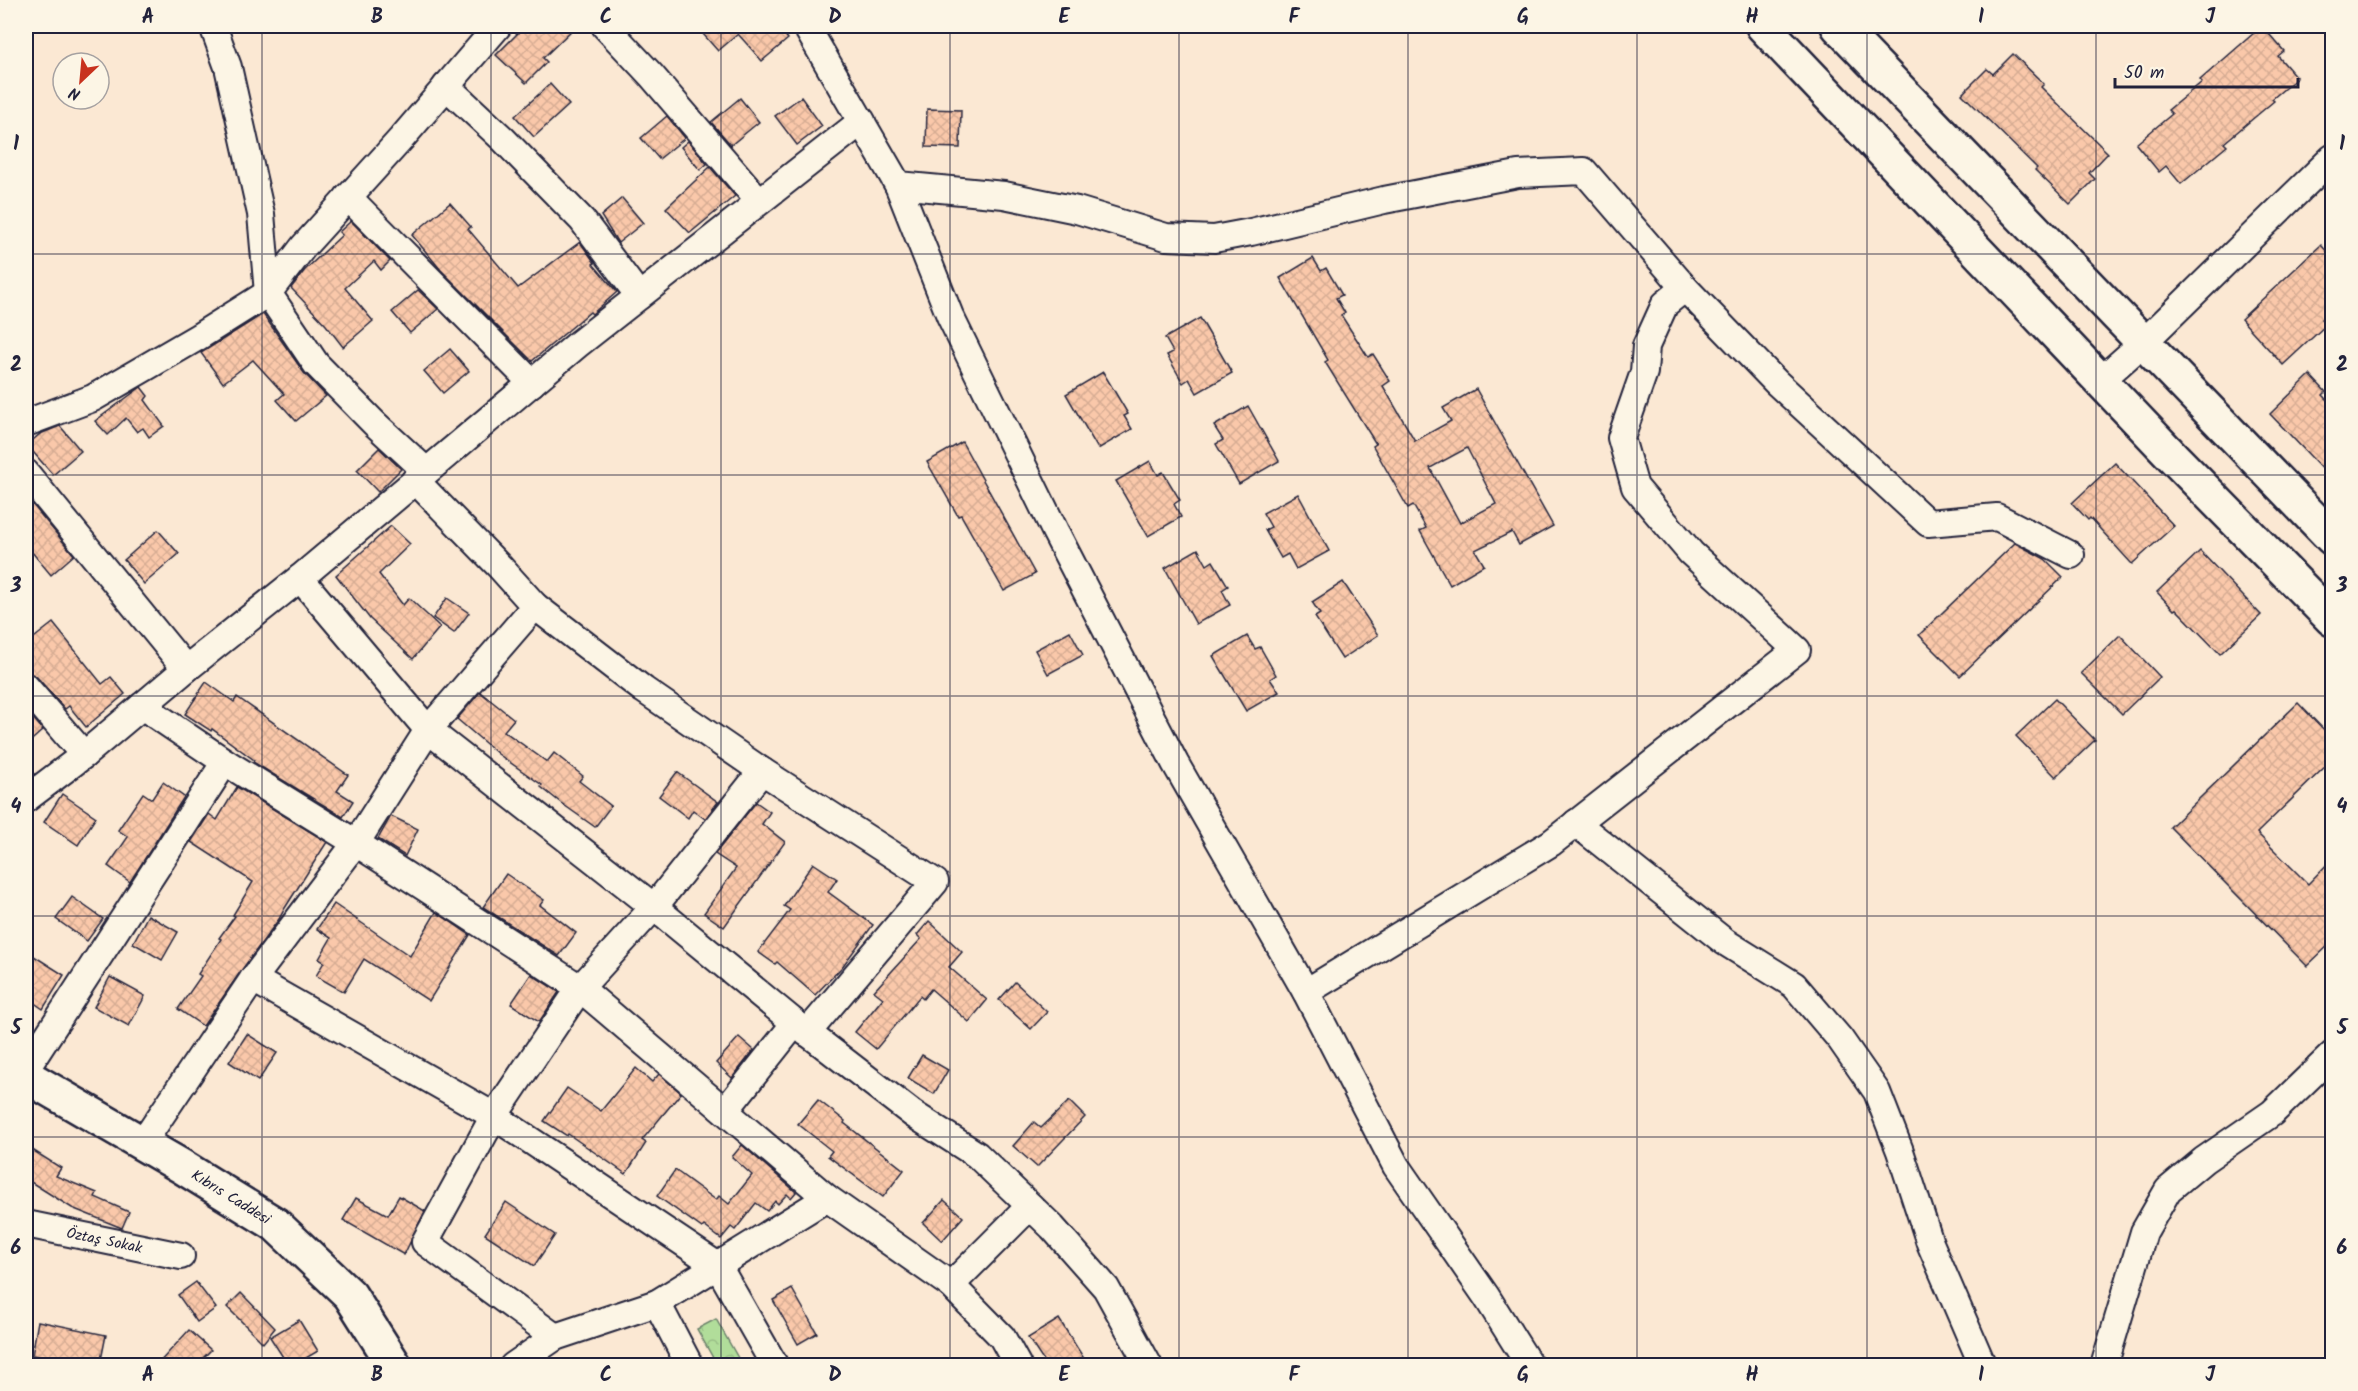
<svg xmlns="http://www.w3.org/2000/svg" width="2358" height="1391" font-family="Kalam,sans-serif">
  <style>
    .park { fill: url(#park-crowns); stroke: #6a806a; stroke-width: 1.5 }
    .building { fill: url(#building-cross-hatch); stroke: #22223b; stroke-width: 1.5; fill-rule: evenodd }
    .lines { fill: none; stroke-linecap: round; stroke-linejoin: round }
    .street-casing { stroke: #22223b; stroke-width: 30 }
    .secondary-casing { stroke: #22223b; stroke-width: 38 }
    .primary-casing { stroke: #22223b; stroke-width: 38 }
    .street { stroke: #fcf5e5; stroke-width: 26 }
    .secondary { stroke: #fcf5e5; stroke-width: 33 }
    .primary { stroke: #fcf5e5; stroke-width: 33 }
    .grid { fill: none; stroke: #22223b; stroke-width: 1.5; stroke-opacity: 0.55 }
    .labels { text-anchor: middle; stroke-width: 5; stroke-linejoin: round; paint-order: stroke }
    .street-label { font-size: 15px; fill: #22223b; stroke: #fcf5e5 }
    .neatline { fill: none; stroke: #22223b; stroke-width: 2 }
    .grid-label { font-size: 20px; text-anchor: middle; font-weight: bold; fill: #22223b }
  </style>
  <defs>
    <pattern id="park-crowns" width="20" height="18" patternUnits="userSpaceOnUse" patternTransform="scale(1.5)"><rect width="20" height="18" fill="#b1dd9a"/><path d="M2 6a3 3 0 1 1 6 0M12 15a3 3 0 1 1 6 0" fill="none" stroke="#98bd86"/></pattern>
    <pattern id="building-cross-hatch" width="8" height="8" patternUnits="userSpaceOnUse" patternTransform="scale(1.5)"><rect width="8" height="8" fill="#fac8aa"/><path d="M0 0l8 8M0 8l8-8" fill="none" stroke="#d6ac93"/></pattern>
  </defs>
  <rect width="100%" height="100%" fill="#fbe8d3"/>
  <filter id="ink" filterUnits="userSpaceOnUse"><feTurbulence type="fractalNoise" baseFrequency=".0167" numOctaves="2"/><feDisplacementMap in="SourceGraphic" scale="12" xChannelSelector="R" yChannelSelector="G"/><feConvolveMatrix kernelMatrix="1 2 1 2 8 2 1 2 1" color-interpolation-filters="sRGB"/></filter>
  <g filter="url(#ink)">
    <polygon class="park" points="716,1319 742,1365 717,1365 697,1329"/>
    <g class="building">
      <polygon points="525,26 576,26 543,58 547,62 526,83 496,55"/>
      <polygon points="696,26 777,26 788,39 762,61 738,34 718,51"/>
      <polygon points="2262,26 2284,51 2278,56 2297,78 2272,99 2274,101 2224,143 2227,146 2181,184 2166,166 2159,172 2136,144 2172,114 2168,110 2202,82 2200,80"/>
      <polygon points="2013,54 2044,84 2041,87 2108,153 2089,173 2095,179 2070,204 2035,170 2037,168 1962,94 1987,69 1993,74"/>
      <polygon points="550,84 569,105 534,137 515,116"/>
      <polygon points="801,97 822,126 797,145 775,116"/>
      <polygon points="740,98 759,122 731,145 711,122"/>
      <polygon points="927,109 961,110 960,148 926,147"/>
      <polygon points="667,116 685,138 659,159 641,138"/>
      <polygon points="688,141 707,164 700,170 681,147"/>
      <polygon points="710,167 735,196 690,233 666,208"/>
      <polygon points="622,198 643,223 618,243 601,216"/>
      <polygon points="450,203 471,227 468,229 518,288 580,242 595,263 593,264 617,292 592,314 590,312 532,361 441,270 412,235"/>
      <polygon points="351,221 390,261 381,270 374,261 345,288 373,321 343,347 326,325 291,288 305,270 342,235 339,232"/>
      <polygon points="2321,245 2332,257 2332,309 2322,319 2327,324 2283,365 2241,319"/>
      <path d="M1313,258L1321,271L1326,268L1342,295L1336,298L1345,313L1341,315L1368,357L1373,354L1390,381L1383,386L1415,441L1451,421L1443,408L1476,389L1553,526L1519,545L1512,532L1475,550L1484,565L1450,585L1420,531L1426,528L1413,505L1408,508L1373,446L1376,444L1325,362L1328,360L1280,278ZM1467,448L1496,504L1460,523L1430,468Z"/>
      <polygon points="418,290 438,309 410,333 392,312"/>
      <polygon points="263,314 304,373 326,396 296,421 277,400 284,394 253,360 223,383 201,353"/>
      <polygon points="1200,318 1232,373 1197,393 1189,379 1183,383 1167,355 1173,352 1165,338"/>
      <polygon points="450,349 469,371 443,393 424,371"/>
      <polygon points="1103,372 1128,414 1124,416 1132,429 1098,449 1066,394"/>
      <polygon points="2310,375 2326,392 2323,395 2332,404 2332,479 2270,414"/>
      <polygon points="141,387 148,396 145,400 164,426 149,437 143,428 137,432 126,418 108,435 95,421"/>
      <polygon points="1248,406 1279,461 1239,484 1216,444 1223,440 1214,426"/>
      <polygon points="60,426 81,451 53,475 27,445 40,434"/>
      <polygon points="962,442 1035,574 1004,591 961,515 958,516 927,462"/>
      <polygon points="379,448 401,469 378,492 357,470"/>
      <polygon points="1150,461 1158,475 1163,472 1180,500 1174,504 1181,517 1148,536 1116,481"/>
      <polygon points="2115,463 2174,526 2132,564 2090,518 2088,520 2072,503"/>
      <polygon points="1298,494 1329,551 1296,569 1288,554 1281,558 1265,530 1271,527 1263,513"/>
      <polygon points="32,504 74,555 51,575 26,545 26,510"/>
      <polygon points="391,526 410,544 379,574 403,605 409,598 440,627 413,659 370,619 336,575"/>
      <polygon points="158,530 179,554 144,584 124,560"/>
      <polygon points="2015,543 2045,559 2063,577 1960,676 1919,635"/>
      <polygon points="1198,549 1207,565 1213,561 1228,586 1222,590 1230,605 1196,624 1165,568"/>
      <polygon points="2200,551 2261,615 2220,654 2176,609 2174,610 2157,592"/>
      <polygon points="1343,582 1378,635 1342,659 1315,617 1320,614 1312,602"/>
      <polygon points="447,598 469,613 454,633 433,618"/>
      <polygon points="53,623 102,684 111,677 125,694 86,727 69,706 65,709 37,677 26,672 26,644"/>
      <polygon points="1070,631 1083,655 1048,674 1035,650"/>
      <polygon points="2120,635 2160,677 2122,714 2081,673"/>
      <polygon points="1247,636 1255,649 1260,647 1276,675 1270,679 1279,692 1246,711 1213,656"/>
      <polygon points="206,682 234,702 237,697 348,775 337,791 353,801 343,817 253,762 254,760 212,729 211,731 185,714"/>
      <polygon points="480,692 514,719 504,731 547,762 554,753 583,776 579,781 611,806 595,827 561,803 541,787 542,785 498,754 457,719"/>
      <polygon points="2055,699 2095,740 2056,777 2016,736"/>
      <polygon points="2298,703 2332,738 2332,760 2257,833 2308,884 2332,859 2332,942 2307,966 2170,827"/>
      <polygon points="26,710 43,730 26,745"/>
      <polygon points="677,772 718,802 705,819 693,810 688,818 659,796"/>
      <polygon points="163,782 184,797 130,882 108,866 128,837 118,830 143,793 152,799"/>
      <polygon points="237,787 327,842 285,908 279,919 241,971 203,1026 178,1009 201,976 198,974 221,939 219,938 235,916 233,915 253,882 191,842 209,814 217,820"/>
      <polygon points="62,794 96,817 78,845 44,822"/>
      <polygon points="756,802 770,812 762,824 785,842 724,927 704,913 736,868 715,854"/>
      <polygon points="391,816 418,829 405,856 378,839"/>
      <polygon points="813,863 837,879 828,892 873,925 842,967 815,995 777,962 775,964 758,952 790,910 784,906"/>
      <polygon points="506,874 544,900 540,905 576,933 559,956 483,907"/>
      <polygon points="72,897 103,919 87,941 56,919"/>
      <polygon points="334,904 410,956 436,912 470,935 429,1001 364,959 344,992 316,976 324,962 319,959 331,938 317,929"/>
      <polygon points="148,915 178,932 162,960 133,943"/>
      <polygon points="929,921 962,952 949,967 987,1000 969,1022 931,989 923,999 920,996 876,1049 855,1032 883,998 874,991 921,939 917,935"/>
      <polygon points="26,951 64,975 43,1009 26,997"/>
      <polygon points="531,974 559,992 539,1022 511,1004"/>
      <polygon points="110,977 145,996 129,1026 94,1007"/>
      <polygon points="1015,982 1047,1012 1031,1029 999,1000"/>
      <polygon points="247,1034 277,1053 258,1081 229,1062"/>
      <polygon points="739,1037 754,1050 732,1078 716,1063"/>
      <polygon points="922,1055 948,1070 934,1094 908,1078"/>
      <polygon points="636,1068 652,1082 659,1074 681,1093 642,1140 646,1143 626,1174 568,1134 567,1136 544,1121 567,1088 601,1111"/>
      <polygon points="818,1100 845,1121 844,1123 904,1170 883,1197 828,1156 832,1151 798,1124"/>
      <polygon points="1069,1101 1085,1117 1037,1167 1013,1146 1034,1122 1041,1128"/>
      <polygon points="742,1145 796,1192 791,1198 787,1194 778,1204 775,1201 767,1211 756,1203 735,1230 731,1227 721,1239 704,1226 702,1228 657,1196 675,1170 716,1200 719,1196 729,1204 752,1175 732,1157"/>
      <polygon points="26,1146 61,1168 56,1176 97,1193 95,1197 129,1212 122,1228 72,1208 26,1179"/>
      <polygon points="399,1196 425,1211 404,1255 343,1220 356,1198 388,1215"/>
      <polygon points="944,1200 963,1217 942,1241 923,1223"/>
      <polygon points="506,1202 555,1235 534,1266 485,1234"/>
      <polygon points="196,1282 216,1308 197,1322 178,1295"/>
      <polygon points="792,1289 817,1333 798,1344 773,1300"/>
      <polygon points="241,1293 275,1328 263,1343 227,1307"/>
      <polygon points="1059,1319 1088,1365 1046,1365 1028,1338"/>
      <polygon points="299,1320 318,1351 294,1365 288,1365 270,1337"/>
      <polygon points="38,1321 106,1335 100,1365 89,1365 32,1355"/>
      <polygon points="189,1330 211,1350 196,1365 157,1365"/>
    </g>
    <g class="lines">
      <defs>
        <g id="street">
          <polyline points="213,26 228,67 261,214 268,293 316,364 374,423 426,471"/>
          <polyline points="605,26 651,75 759,201"/>
          <polyline points="806,26 898,185 1004,195 1077,210 1166,237 1214,239 1251,232 1384,200 1518,174 1584,171 1685,288 1665,304 1646,346 1644,372 1621,438 1635,487 1691,553 1797,650 1551,843 1306,992"/>
          <polyline points="446,86 503,139 582,220 639,296"/>
          <polyline points="898,185 950,316 1055,531 1175,763 1306,992 1396,1166 1486,1296 1530,1366"/>
          <polyline points="348,197 532,383"/>
          <polyline points="1685,288 1776,382 1928,523 1997,517 2071,555"/>
          <polyline points="2100,381 2144,342 2332,158"/>
          <polyline points="26,423 93,398 198,337 268,293 304,246 401,139 498,26"/>
          <polyline points="26,473 186,669"/>
          <polyline points="300,578 428,730 654,907 580,988 494,1116 425,1242 555,1337"/>
          <polyline points="535,606 644,690 762,771 935,882 807,1033"/>
          <polyline points="26,687 84,755"/>
          <polyline points="142,706 225,762 356,843 580,988 827,1198 657,1303"/>
          <polyline points="762,771 654,907 795,1023 913,1114 977,1155 1052,1227 1106,1288 1149,1366"/>
          <polyline points="26,799 84,755 186,669 300,578 577,345 862,121"/>
          <polyline points="1576,823 1725,942 1794,985 1840,1039 1877,1092 1900,1151 1930,1243 1983,1366"/>
          <polyline points="253,979 494,1116 718,1266 775,1366"/>
          <polyline points="26,1069 225,762"/>
          <polyline points="725,1111 795,1023"/>
          <polyline points="142,1144 253,979 356,843 428,730 535,606 499,566 415,480"/>
          <polyline points="827,1198 951,1285 1030,1206"/>
          <path id="s1" d="M26,1224L181,1256"/>
          <polyline points="951,1285 1002,1337 1018,1366"/>
          <polyline points="513,1366 555,1337 657,1303 690,1366"/>
          <polyline points="2104,1366 2144,1232 2168,1190 2204,1160 2272,1113 2332,1055"/>
        </g>
        <g id="secondary">
          <path id="s2" d="M26,1076L181,1166L275,1224L350,1295L395,1366"/>
        </g>
        <g id="primary">
          <polyline points="1763,26 2174,458 2332,619"/>
          <polyline points="1838,26 2332,538"/>
        </g>
      </defs>
      <use href="#street" class="street-casing"/>
      <use href="#secondary" class="secondary-casing"/>
      <use href="#primary" class="primary-casing"/>
      <use href="#street" class="street"/>
      <use href="#secondary" class="secondary"/>
      <use href="#primary" class="primary"/>
    </g>
  </g>
  <path class="grid" d="M262,26V1366M491,26V1366M721,26V1366M950,26V1366M1179,26V1366M1408,26V1366M1637,26V1366M1867,26V1366M2096,26V1366M26,254H2332M26,475H2332M26,696H2332M26,916H2332M26,1137H2332"/>
  <g class="labels">
    <g class="street-label">
      <text dy="5" stroke="none"><textPath href="#s2" startOffset="238">Kıbrıs Caddesi</textPath></text>
      <text dy="5" stroke="none"><textPath href="#s1" startOffset="80">Öztaş Sokak</textPath></text>
    </g>
  </g>
  <rect width="2358" height="1391" fill="none" stroke="#fcf5e5" stroke-width="66"/>
  <g transform="translate(81 81) rotate(206)"><circle r="28" fill="#fcf5e5" stroke="#a5a1a1" stroke-width="1.5"/>
  <path d="M0-4.5L10 22L0 15L-10 22Z" fill="#c8321e"/>
  <text y="-9" font-size="16" font-weight="bold" text-anchor="middle" fill="#22223b">N</text>
  </g>
  <path d="M2115 78v9h183v-9" fill="none" stroke="#22223b" stroke-width="3"/>
  <text x="2124" y="78" font-size="18" fill="#22223b" stroke="#fcf5e5" stroke-width="4.5" paint-order="stroke">50 m</text>
  <rect x="33" y="33" width="2292" height="1325" class="neatline"/>
  <g class="grid-label">
    <text x="148" y="23">A</text>
    <text x="377" y="23">B</text>
    <text x="606" y="23">C</text>
    <text x="835" y="23">D</text>
    <text x="1064" y="23">E</text>
    <text x="1294" y="23">F</text>
    <text x="1523" y="23">G</text>
    <text x="1752" y="23">H</text>
    <text x="1981" y="23">I</text>
    <text x="2210" y="23">J</text>
    <text x="16" y="150">1</text>
    <text x="2342" y="150">1</text>
    <text x="16" y="371">2</text>
    <text x="2342" y="371">2</text>
    <text x="16" y="592">3</text>
    <text x="2342" y="592">3</text>
    <text x="16" y="813">4</text>
    <text x="2342" y="813">4</text>
    <text x="16" y="1034">5</text>
    <text x="2342" y="1034">5</text>
    <text x="16" y="1254">6</text>
    <text x="2342" y="1254">6</text>
    <text x="148" y="1381">A</text>
    <text x="377" y="1381">B</text>
    <text x="606" y="1381">C</text>
    <text x="835" y="1381">D</text>
    <text x="1064" y="1381">E</text>
    <text x="1294" y="1381">F</text>
    <text x="1523" y="1381">G</text>
    <text x="1752" y="1381">H</text>
    <text x="1981" y="1381">I</text>
    <text x="2210" y="1381">J</text>
  </g>
</svg>
